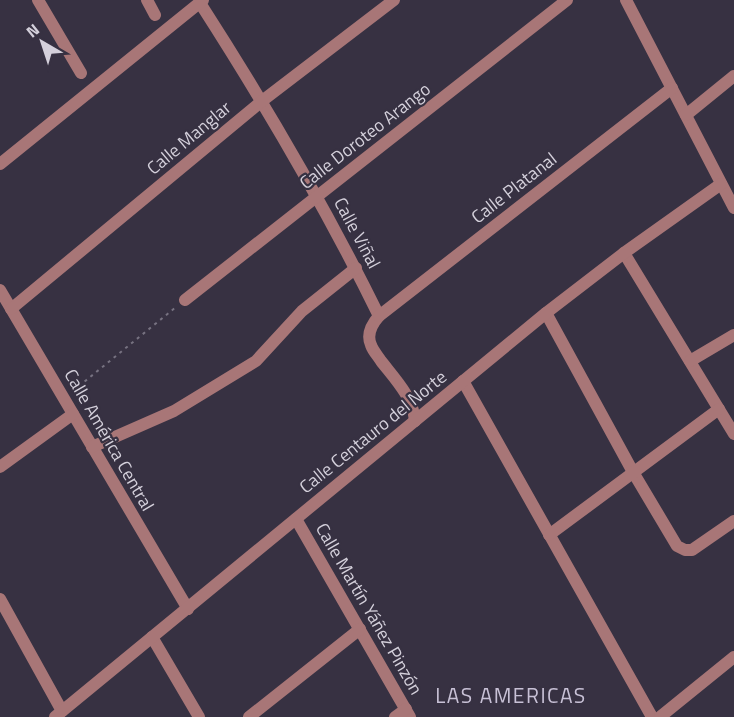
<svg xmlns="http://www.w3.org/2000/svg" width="734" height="717" font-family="'Titillium Web',sans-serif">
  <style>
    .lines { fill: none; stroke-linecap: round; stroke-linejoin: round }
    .path { stroke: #777281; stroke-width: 2; stroke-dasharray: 3 4.5; stroke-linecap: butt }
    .minor { stroke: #a87677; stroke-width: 12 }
    .labels { text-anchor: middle; stroke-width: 4.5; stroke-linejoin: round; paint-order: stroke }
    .street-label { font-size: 18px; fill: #d4d0db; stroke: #373142 }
    .quarter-label { font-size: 21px; letter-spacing: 1.5px; fill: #c8c1d6; stroke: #373142 }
  </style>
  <rect width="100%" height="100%" fill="#373142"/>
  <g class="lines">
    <polyline class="path" points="73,391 176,307"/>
    <g class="minor">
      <polyline points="38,0 81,73"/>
      <polyline points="147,0 155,15"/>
      <polyline points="626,0 734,208"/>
      <path d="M200,3C265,104 326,208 379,316C372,324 366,334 371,345C373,351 378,356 381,361C395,379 413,397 415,421"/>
      <polyline points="686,115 734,76"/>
      <polyline points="0,164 203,0"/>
      <polyline points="624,253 734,434"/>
      <polyline points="0,290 188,609"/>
      <polyline points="185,300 567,0"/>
      <polyline points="11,309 262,101 394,0"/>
      <polyline points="546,313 633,472 677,546 685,550 692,550 734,521"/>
      <polyline points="379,316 672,88"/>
      <polyline points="690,361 734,335"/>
      <polyline points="463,381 652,717"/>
      <polyline points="92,447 174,411 256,361 302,311 356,268"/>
      <polyline points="0,467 73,414"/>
      <polyline points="296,519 410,717"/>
      <polyline points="549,535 719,409"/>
      <polyline points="0,599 62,711"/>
      <polyline points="152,637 199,717"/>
      <polyline points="55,717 546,313 624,253 721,184"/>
      <polyline points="249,717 360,629"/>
      <polyline points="395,717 406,709"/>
      <polyline points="660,717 734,657"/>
    </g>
  </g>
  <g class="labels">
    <g class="street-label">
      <text transform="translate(365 136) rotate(-38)" y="6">Calle Doroteo Arango</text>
      <text transform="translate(189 138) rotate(-40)" y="6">Calle Manglar</text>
      <text transform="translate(514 188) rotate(-38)" y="6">Calle Platanal</text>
      <text transform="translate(357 233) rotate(62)" y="6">Calle Viñal</text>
      <text transform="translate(373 432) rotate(-39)" y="6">Calle Centauro del Norte</text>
      <text transform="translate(109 440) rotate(60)" y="6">Calle América Central</text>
      <text transform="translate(369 609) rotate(60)" y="6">Calle Martín Yáñez Pinzón</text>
    </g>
    <g class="quarter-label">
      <text x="511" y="703">LAS AMERICAS</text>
    </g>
  </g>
  <g transform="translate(42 42) rotate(321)" stroke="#373142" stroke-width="4.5" paint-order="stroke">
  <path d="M0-4.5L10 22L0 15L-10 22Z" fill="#d4d0db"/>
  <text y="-9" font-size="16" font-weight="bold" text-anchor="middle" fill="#d4d0db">N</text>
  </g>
</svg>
